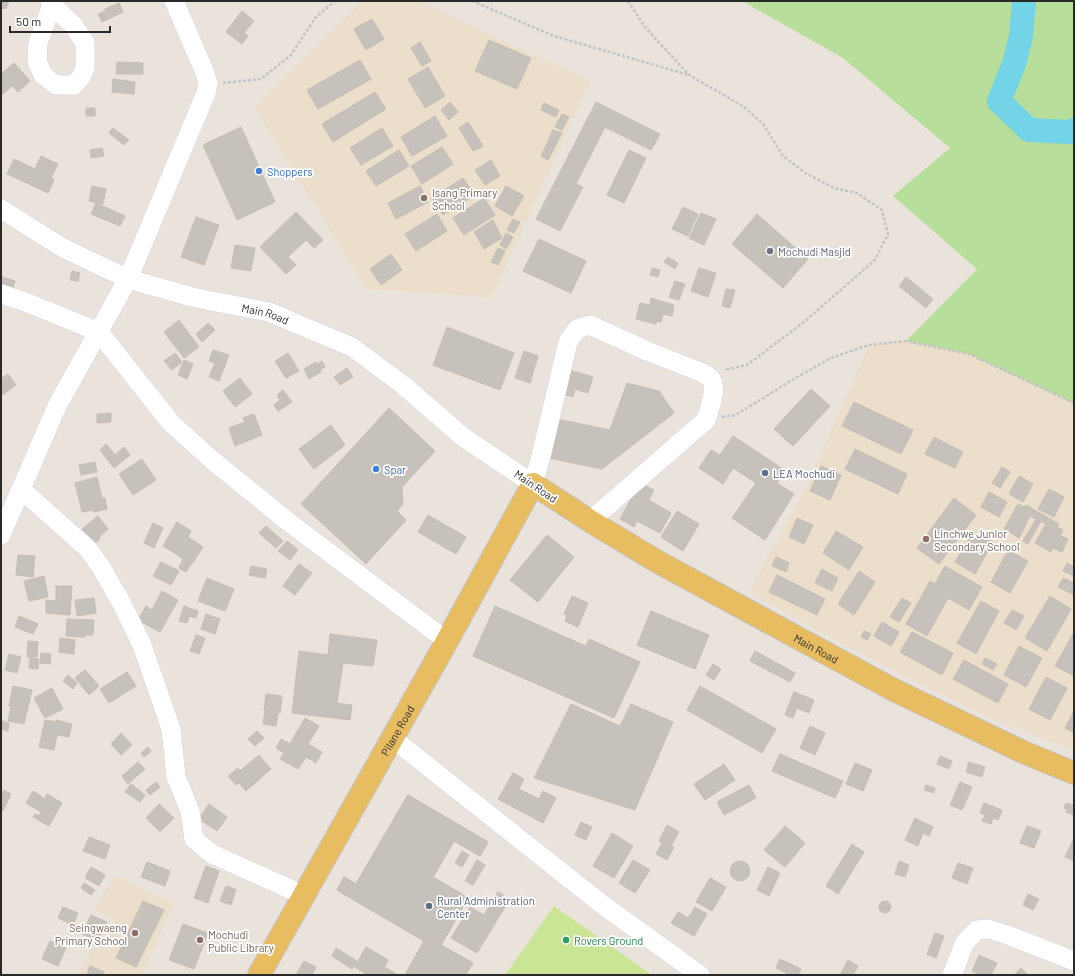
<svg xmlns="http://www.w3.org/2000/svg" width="1075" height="976" font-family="Barlow,sans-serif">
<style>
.education{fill:#ebdecb}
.green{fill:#b7de9a}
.pitch{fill:#cbe597}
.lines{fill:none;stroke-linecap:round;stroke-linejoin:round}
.river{stroke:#73d3e7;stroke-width:24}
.building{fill:#c6c1ba;stroke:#c6beb5;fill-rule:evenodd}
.minor-casing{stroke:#d1d5e1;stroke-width:20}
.major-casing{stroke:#c3c3c3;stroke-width:24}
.path{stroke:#c3c3c3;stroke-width:2.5;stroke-dasharray:3 2;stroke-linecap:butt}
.minor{stroke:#fff;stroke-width:19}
.major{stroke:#e8bd62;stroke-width:22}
.shop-dot{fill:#3f7fe0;stroke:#fff;stroke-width:1.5}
.education-dot{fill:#8d6e63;stroke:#fff;stroke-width:1.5}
.worship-dot{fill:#6b7280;stroke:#fff;stroke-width:1.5}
.service-dot{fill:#5c6f8a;stroke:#fff;stroke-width:1.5}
.leisure-dot{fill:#2e9e5b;stroke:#fff;stroke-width:1.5}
.labels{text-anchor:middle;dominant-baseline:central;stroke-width:3.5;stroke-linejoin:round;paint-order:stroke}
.shop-label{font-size:11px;fill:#366cbe;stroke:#fff;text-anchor:start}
.education-label{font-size:11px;fill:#785e54;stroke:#fff;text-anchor:start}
.worship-label{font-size:11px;fill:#5b616d;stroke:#fff;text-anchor:start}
.street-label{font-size:11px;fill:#292929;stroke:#fff}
.service-label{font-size:11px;fill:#4e5e75;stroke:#fff;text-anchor:start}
.leisure-label{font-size:11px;fill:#27864d;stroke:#fff;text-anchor:start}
</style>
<rect width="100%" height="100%" fill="#eae3db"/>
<g class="education">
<path d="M362 1H419L590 81 492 297 366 289 254 107Z"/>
<path d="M906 341 969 354 1074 403V751L979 713 842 644 749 592 807 485 869 345Z"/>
<path d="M115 876 174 903 143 973 146 975H79L92 947 101 951 116 920 94 909Z"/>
</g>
<path class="green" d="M742 1H1074V403L969 354 906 341 977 269 893 196 950 148 843 58Z"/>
<path class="pitch" d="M554 906 652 975H505Z"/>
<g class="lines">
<path class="river" d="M1024 1 1021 36 1014 64 999 101 1029 130 1069 132 1074 130"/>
</g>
<g class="building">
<path d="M1 1H9L6 9 1 8Z"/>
<path d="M119 3 123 12 102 22 98 14 105 11V9Z"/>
<path d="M242 11 254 21 244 33 248 36 242 44 226 32Z"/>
<path d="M372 19 384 39 366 50 354 29Z"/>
<path d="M489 40 531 58 517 89 475 71Z"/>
<path d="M420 42 431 61 422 66 411 48Z"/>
<path d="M360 60 371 79 318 109 307 90Z"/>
<path d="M117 62 143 63V74H116Z"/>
<path d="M14 63 30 81 18 92 12 86 1 96V74Z"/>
<path d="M428 67 445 96 425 108 408 79Z"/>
<path d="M113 79 135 82 134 94 112 92Z"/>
<path d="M375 92 386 109 333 142 322 124Z"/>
<path d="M450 102 458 112 449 120 441 110Z"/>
<path d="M596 102 660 134 651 150 605 127 576 184 583 187 560 231 536 219Z"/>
<path d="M544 103 559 110 556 117 541 110Z"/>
<rect x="86" y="108" width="9" height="8"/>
<path d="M562 114 569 117 562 130 555 127Z"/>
<path d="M435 116 447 136 412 156 401 137Z"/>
<path d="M468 122 483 146 473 151 459 128Z"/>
<path d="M241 127 275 202 237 220 203 145Z"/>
<path d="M113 128 129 140 124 145 109 133Z"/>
<path d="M382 128 393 146 361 165 350 148Z"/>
<path d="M553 130 562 133 548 160 541 156Z"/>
<path d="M442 147 453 164 422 184 411 166Z"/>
<path d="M102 148 104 156 91 158 90 150Z"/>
<path d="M399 150 409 166 376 186 366 171Z"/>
<path d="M629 150 646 158 624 203 607 195Z"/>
<path d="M41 156 58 164 51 178 54 180 48 193 7 174 14 159 35 169Z"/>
<path d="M491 160 500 176 485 185 475 170Z"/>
<path d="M463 178 475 195 443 215 432 198Z"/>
<path d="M92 186 106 189 103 204 89 201Z"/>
<path d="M420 186 428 202 396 219 388 203Z"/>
<path d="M506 186 524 196 512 216 495 206Z"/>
<path d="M484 198 495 215 464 235 453 218Z"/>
<path d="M96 203 125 216 120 226 91 214Z"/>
<path d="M683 207 698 214 688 236 672 229Z"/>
<path d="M296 212 323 240 314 248 306 240 288 257 296 265 286 274 260 247Z"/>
<path d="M701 213 716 219 704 245 689 238Z"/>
<path d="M437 214 447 231 416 251 405 234Z"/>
<path d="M757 214 808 259 783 288 732 244Z"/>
<path d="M196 217 219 225 204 265 181 257Z"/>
<path d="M513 219 520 222 514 233 507 230Z"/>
<path d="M493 220 502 238 484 249 474 232Z"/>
<path d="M506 233 513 237 506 249 500 245Z"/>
<path d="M539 239 586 261 571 293 523 271Z"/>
<path d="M235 245 255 248 251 271 231 268Z"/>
<path d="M498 248 505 251 498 265 491 262Z"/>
<path d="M391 254 402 270 381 285 370 269Z"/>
<path d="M668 257 678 263 675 269 664 262Z"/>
<path d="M652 268 660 270 658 277 650 275Z"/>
<path d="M699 268 716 273 708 297 691 291Z"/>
<path d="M72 271 80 273 78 281 70 280Z"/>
<path d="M2 277 15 281 13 288 1 285Z"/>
<path d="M906 277 933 299 926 308 899 286Z"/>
<path d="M675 281 685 284 679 300 669 297Z"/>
<path d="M726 289 735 290 730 308 722 306Z"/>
<path d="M651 298 674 305 672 316 663 314 661 322 657 321 656 324 636 319 640 303 650 305Z"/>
<path d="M179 320 199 347 184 358 164 332Z"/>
<path d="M208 323 215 330 202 342 196 334Z"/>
<path d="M447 327 514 353 500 390 433 365Z"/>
<path d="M213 350 229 355 219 381 209 377 215 363 209 361Z"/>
<path d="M524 351 538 356 530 383 515 378Z"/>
<path d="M175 353 182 362 172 370 164 361Z"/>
<path d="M288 353 299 371 286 378 275 361Z"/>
<path d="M184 360 193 364 187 379 178 375Z"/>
<path d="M322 361 325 367 320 370 321 372 309 379 304 369 316 362 317 364Z"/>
<path d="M347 368 353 377 340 385 334 377Z"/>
<path d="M566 369 593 377 588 393 575 389 573 397 560 393Z"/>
<path d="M8 374 16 385 3 395 1 392V379Z"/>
<path d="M240 378 252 394 235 407 223 391Z"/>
<path d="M627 383 659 391 674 413 602 469 549 458 557 419 610 430Z"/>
<path d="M811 389 830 406 793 446 774 429Z"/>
<path d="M283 390 292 402 278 411 274 405 280 400 277 395Z"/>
<path d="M854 402 913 430 901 454 842 426Z"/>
<path d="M389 408 435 451 402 487 403 504 397 511 406 520 366 564 301 504Z"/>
<path d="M111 413V422L97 423V414Z"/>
<path d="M254 414 262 435 235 446 229 428 245 422 243 418Z"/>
<path d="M331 425 345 445 314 469 299 449Z"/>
<path d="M733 436 786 471 777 483 794 494 765 540 732 518 756 483 733 468 723 484 699 468 711 450 720 455Z"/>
<path d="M934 437 963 452 955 468 925 454Z"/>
<path d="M106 444 115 455 124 447 130 455 114 468 100 450Z"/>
<path d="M855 449 907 474 898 494 845 469Z"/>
<path d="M142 459 156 480 133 495 119 474Z"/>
<path d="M95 462 97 472 81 475 79 465Z"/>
<path d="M821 466 841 475 830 500 810 491Z"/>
<path d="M1002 467 1010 472 1000 488 992 483Z"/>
<path d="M1019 476 1033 484 1023 502 1009 494Z"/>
<path d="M97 477 102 498H105L107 509 94 512 93 510 82 512 75 483Z"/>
<path d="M640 483 654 490 649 500 671 513 660 533 637 521 634 527 620 519Z"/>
<path d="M1049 489 1064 497 1054 517 1038 509Z"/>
<path d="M989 492 1007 502 999 517 981 507Z"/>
<path d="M954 498 976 515 939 564 917 548Z"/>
<path d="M1018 504 1024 507 1026 505 1059 524 1057 527 1063 530 1060 536 1068 539 1062 552 1053 548 1051 552 1035 543 1046 524 1041 521 1028 544 1023 541 1036 519 1030 516 1019 538 1004 529Z"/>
<path d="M677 511 699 524 683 551 661 537Z"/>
<path d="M428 515 466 537 456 554 418 532Z"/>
<path d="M98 516 108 529 99 537 100 539 94 544 82 529Z"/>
<path d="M797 518 813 525 804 544 789 537Z"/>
<path d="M177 522 191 531 188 537 203 547 192 564 163 546Z"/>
<path d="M153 523 163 528 154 548 144 543Z"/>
<path d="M266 526 283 541 276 548 259 533Z"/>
<path d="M836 531 863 547 849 570 823 553Z"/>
<path d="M973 531 993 542 975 574 955 562Z"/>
<path d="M547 535 574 557 538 602 510 580Z"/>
<path d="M287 541 298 550 290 560 278 551Z"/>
<path d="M1008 550 1028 561 1010 593 991 582Z"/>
<path d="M18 555 35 556 33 577 16 575Z"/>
<path d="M776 557 789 563 786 572 772 566Z"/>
<path d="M183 559 191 564 186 572 179 568Z"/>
<path d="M161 562 179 571 171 585 153 576Z"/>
<path d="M1067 563 1074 567V576L1063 571Z"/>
<path d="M299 564 312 573 295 595 283 586Z"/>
<path d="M251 566 267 569 265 578 249 575Z"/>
<path d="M945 566 982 587 969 610 948 598 927 636 906 624 930 581 935 584Z"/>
<path d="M822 569 838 578 832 591 815 583Z"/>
<path d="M859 571 875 582 854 615 838 604Z"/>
<path d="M777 575 825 599 817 615 769 592Z"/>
<path d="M44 576 48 597 29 601 24 581Z"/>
<path d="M207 578 234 589 225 611 198 601Z"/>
<path d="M1063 578 1074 583V595L1058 587Z"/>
<path d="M56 586H72L70 615 46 613V600L56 601Z"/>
<path d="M162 591 178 600 160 632 138 620 146 606 152 610Z"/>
<path d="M572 596 588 603 578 627 565 621 567 615 564 614Z"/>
<path d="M1050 596 1071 609 1047 651 1025 638Z"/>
<path d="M94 598 96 613 77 616 75 600Z"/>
<path d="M902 598 911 603 899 622 890 617Z"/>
<path d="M981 601 999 611 976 654 957 643Z"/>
<path d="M184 606 192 609 187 623 179 621Z"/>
<path d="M495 606 586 646 589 639 640 662 614 718 473 656Z"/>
<path d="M192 609 198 611 196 618 189 616Z"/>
<path d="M1012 610 1024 616 1016 630 1004 623Z"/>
<path d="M651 611 709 635 695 669 637 645Z"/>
<path d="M206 614 220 619 215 634 201 629Z"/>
<path d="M19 616 38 624 33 634 15 627Z"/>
<path d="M67 619 94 620 93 635H85V637L66 636Z"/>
<path d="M882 622 899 632 891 646 874 636Z"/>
<path d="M864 631 871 634 867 640 861 637Z"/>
<path d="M912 632 953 653 942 675 900 652Z"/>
<path d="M1074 632V676L1055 666Z"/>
<path d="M330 634 377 640 373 666 343 663 337 703 352 705 350 720 292 713 299 651 328 655Z"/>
<path d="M196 635 205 638 199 654 190 651Z"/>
<path d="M60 638 75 640 74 654 59 652Z"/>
<path d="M28 641 38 642 37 657H27Z"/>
<path d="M1019 646 1042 658 1026 687 1004 675Z"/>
<path d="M755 651 795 673 790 682 750 661Z"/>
<path d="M41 653 51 654 50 664 40 663Z"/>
<path d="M9 654 21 657 17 673 5 670Z"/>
<path d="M30 658 39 659 38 669 29 668Z"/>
<path d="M985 658 997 664 993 670 982 664Z"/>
<path d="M964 660 1008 684 998 703 953 679Z"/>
<path d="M713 664 721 669 714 680 706 675Z"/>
<path d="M85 670 99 686 89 695 75 678Z"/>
<path d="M127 672 136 686 109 703 100 689Z"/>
<path d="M68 675 77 683 73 689 63 681Z"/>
<path d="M1046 677 1067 688 1050 720 1029 709Z"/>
<path d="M13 686 32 690 24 724 8 721 11 707 9 706Z"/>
<path d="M700 686 776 729 762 753 687 710Z"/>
<path d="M52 688 63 709 45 718 34 698Z"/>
<path d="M794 692 814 700 809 713 797 708 793 718 785 715Z"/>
<path d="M266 694 282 696 280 713 264 711Z"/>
<path d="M571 704 620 726 631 704 673 722 635 810 534 778Z"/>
<path d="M265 711 278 714 276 726 263 724Z"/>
<path d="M1074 711V733L1065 728Z"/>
<path d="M305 718 319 726 308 744 322 752 316 763 306 757 298 769 280 759 284 753 276 748 281 739 290 744Z"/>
<path d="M45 720 56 722V720L72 724 69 737 57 735 54 750 39 747Z"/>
<path d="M1 721 9 723 8 731 1 729Z"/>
<path d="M810 726 825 733 815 755 800 748Z"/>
<path d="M257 731 264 738 255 746 248 739Z"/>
<path d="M121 733 132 745 121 755 111 744Z"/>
<path d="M148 747 151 751 144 757 141 753Z"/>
<path d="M780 754 843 781 835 798 772 771Z"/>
<path d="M259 755 271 769 246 791 239 783 236 785 228 776 238 768 240 771Z"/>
<path d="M940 756 952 761 949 769 937 764Z"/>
<path d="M138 762 145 769 128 784 122 776Z"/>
<path d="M969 762 985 767 982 777 966 772Z"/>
<path d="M855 763 872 770 863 791 846 784Z"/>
<path d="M724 764 735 780 705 800 694 784Z"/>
<path d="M513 773 524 779 519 789 539 799 543 791 556 798 543 823 498 799Z"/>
<path d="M156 782 160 787 150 795 146 790Z"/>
<path d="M960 782 972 787 962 810 950 805Z"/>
<path d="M131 784 145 795 140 802 125 792Z"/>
<path d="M749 785 756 798 724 815 717 802Z"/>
<path d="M926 785 935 788 934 793 924 790Z"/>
<path d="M4 790 11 794 3 811 1 810 3 801 1 800V796Z"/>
<path d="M33 791 48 801 41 812 26 803Z"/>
<path d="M47 794 62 803 49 826 33 817 35 814 39 816 49 800 45 798Z"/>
<path d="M408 795 488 842 480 856 454 841 433 877 468 898 441 945 473 963 466 974 468 975H405L424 941 337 890 344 877 356 884ZM416 817 442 833 425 862 399 846ZM389 861 415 876 396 909 371 894ZM425 890 446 902 433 925 411 913Z"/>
<path d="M408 795 488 842 480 856 454 841 433 877 468 898 441 945 473 963 466 974 468 975H405L424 941 337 890 344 877 356 884Z"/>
<path d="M984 803 1002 810 998 820 993 818 991 824 982 821 985 815 980 813Z"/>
<path d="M1066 803 1074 805V815L1066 812 1067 809 1064 808Z"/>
<path d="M159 804 174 818 160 832 146 818Z"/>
<path d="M209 804 227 817 217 831 199 819Z"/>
<path d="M915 818 933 827 929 836 923 833 918 846 905 840Z"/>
<path d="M581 822 592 827 586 840 575 835Z"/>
<path d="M667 825 679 832 671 846 674 847 667 860 656 854 662 843 659 841Z"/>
<path d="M785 826 805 843 785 867 764 850Z"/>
<path d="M1027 826 1041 831 1034 848 1020 843Z"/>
<path d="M612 833 633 846 614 878 593 866Z"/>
<path d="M89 837 110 845 105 859 83 851Z"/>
<path d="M1074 838V861L1065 857Z"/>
<path d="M852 844 864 852 838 894 826 886Z"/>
<path d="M462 851 469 855 462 867 455 863Z"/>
<path d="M477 860 485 865 473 885 465 881Z"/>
<path d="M633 860 650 870 635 893 619 883Z"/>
<path d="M899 861 909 865 905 877 895 874Z"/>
<circle cx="740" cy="871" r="10"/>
<path d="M147 862 170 871 165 886 141 877Z"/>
<path d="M958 863 973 868 967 884 952 878Z"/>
<path d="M206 866 219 871 208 903 194 898Z"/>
<path d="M91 867 105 875 99 886 85 878Z"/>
<path d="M768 867 780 873 769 896 757 890Z"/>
<path d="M710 878 726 887 712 911 696 902Z"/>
<path d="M84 883 95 890 91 895 81 888Z"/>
<path d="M226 886 236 889 231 905 220 901Z"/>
<path d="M498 892 510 899 477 953 451 938 470 907 484 915Z"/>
<path d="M1028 894 1039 899 1033 910 1023 905Z"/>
<circle cx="885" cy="907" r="6"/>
<path d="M143 901 164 910 136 967 116 958Z"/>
<path d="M63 907 78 913 73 925 58 918Z"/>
<path d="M695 907 707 914 694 936 671 923 678 912 688 918Z"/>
<path d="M91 915 107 922 98 941 82 934Z"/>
<path d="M183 924 208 933 194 969 169 960Z"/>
<path d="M935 933 944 936 936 958 927 954Z"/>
<path d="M50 941 66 948 58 966 42 959Z"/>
<path d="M366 947 388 960 384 967 398 975H368L355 967Z"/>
<path d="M366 947 388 960 384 967 398 975H368L355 967Z"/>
<path d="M336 948 357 961 352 969 332 956Z"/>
<path d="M979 955 997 963 991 975H980L972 971Z"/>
<path d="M780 959 801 969 798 975H790L776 968Z"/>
<path d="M848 960 858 966 853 975H840Z"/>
<path d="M304 961 316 967 312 975H296Z"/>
<path d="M90 966 104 972 103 975H87Z"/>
<path d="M1021 968 1028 975H1014Z"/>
</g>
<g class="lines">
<g class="minor-casing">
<g id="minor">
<path d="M50 1 52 5 73 25 85 43V68L81 77 74 85H56L44 76 37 62 38 43 52 5"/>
<path id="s1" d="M1 209 63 248 128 279 196 298 269 312 352 347 403 385 463 437 533 484 541 456 568 342 577 329 590 325 647 351 703 373C706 375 709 377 711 379 718 389 709 409 706 420L590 521"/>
<path d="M1 294 23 301 99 332 171 423 212 460 291 524 447 641"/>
<path d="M21 489 88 549 101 567 122 604 142 645 171 729 176 777 190 811 194 839 212 854 303 895"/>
<path d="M1 535 58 404 128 279 206 93 208 84 205 73 174 1"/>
<path d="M392 738 603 905 700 975"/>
<path d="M952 975 965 942 977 930 988 929 1005 934 1074 961"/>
</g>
</g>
<g class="major-casing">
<g id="major">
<path id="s2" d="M259 975 447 641 533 484 590 521 658 562 894 690 1023 752 1074 773"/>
</g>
</g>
<g class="path">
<path d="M472 1 554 36 689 75"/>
<path d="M628 1 644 26 689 75 743 106 763 124 783 156 807 174 834 188 857 193 882 210 888 234 875 260 804 322 747 365 724 370"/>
<path d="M223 83 261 79 290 56 316 17 335 1"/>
<path d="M722 417 736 415 792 380 831 358 869 345 906 341 969 354 1074 403"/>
</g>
<use href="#minor" class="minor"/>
<use href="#major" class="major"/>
</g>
<g class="shop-dot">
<circle cx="259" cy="171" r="4"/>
<circle cx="376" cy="469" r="4"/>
</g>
<g class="education-dot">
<circle cx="424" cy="198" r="4"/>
<circle cx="926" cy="539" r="4"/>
<circle cx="135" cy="933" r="4"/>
<circle cx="200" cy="940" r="4"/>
</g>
<circle class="worship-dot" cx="770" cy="251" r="4"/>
<g class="service-dot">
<circle cx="765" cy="473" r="4"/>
<circle cx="429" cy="906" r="4"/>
</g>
<circle class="leisure-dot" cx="566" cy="940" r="4"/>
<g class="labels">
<g class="shop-label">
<text x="267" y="171">Shoppers</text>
<text x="384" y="469">Spar</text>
</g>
<g class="education-label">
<text x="432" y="192">Isang Primary<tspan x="432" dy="13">School</tspan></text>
<text x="934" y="533">Linchwe Junior<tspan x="934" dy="13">Secondary School</tspan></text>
<text x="127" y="927" text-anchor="end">Seingwaeng<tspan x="127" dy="13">Primary School</tspan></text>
<text x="208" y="934">Mochudi<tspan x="208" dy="13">Public Library</tspan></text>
</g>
<g class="worship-label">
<text x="778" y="251">Mochudi Masjid</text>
</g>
<g class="street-label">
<text stroke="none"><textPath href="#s1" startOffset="287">Main Road</textPath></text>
<text transform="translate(536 486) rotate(34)">Main Road</text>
<text stroke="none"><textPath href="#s2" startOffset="890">Main Road</textPath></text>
<text stroke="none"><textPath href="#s2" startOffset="281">Pilane Road</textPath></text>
</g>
<g class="service-label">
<text x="773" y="473">LEA Mochudi</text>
<text x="437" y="900">Rural Administration<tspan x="437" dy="13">Center</tspan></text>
</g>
<g class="leisure-label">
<text x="574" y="940">Rovers Ground</text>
</g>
</g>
<rect width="1075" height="976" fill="none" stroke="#292929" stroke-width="4"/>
<path d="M10 26v6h100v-6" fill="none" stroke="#292929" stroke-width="2"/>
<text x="16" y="26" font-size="12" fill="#292929" stroke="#ffffff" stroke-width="3" paint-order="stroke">50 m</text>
</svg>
